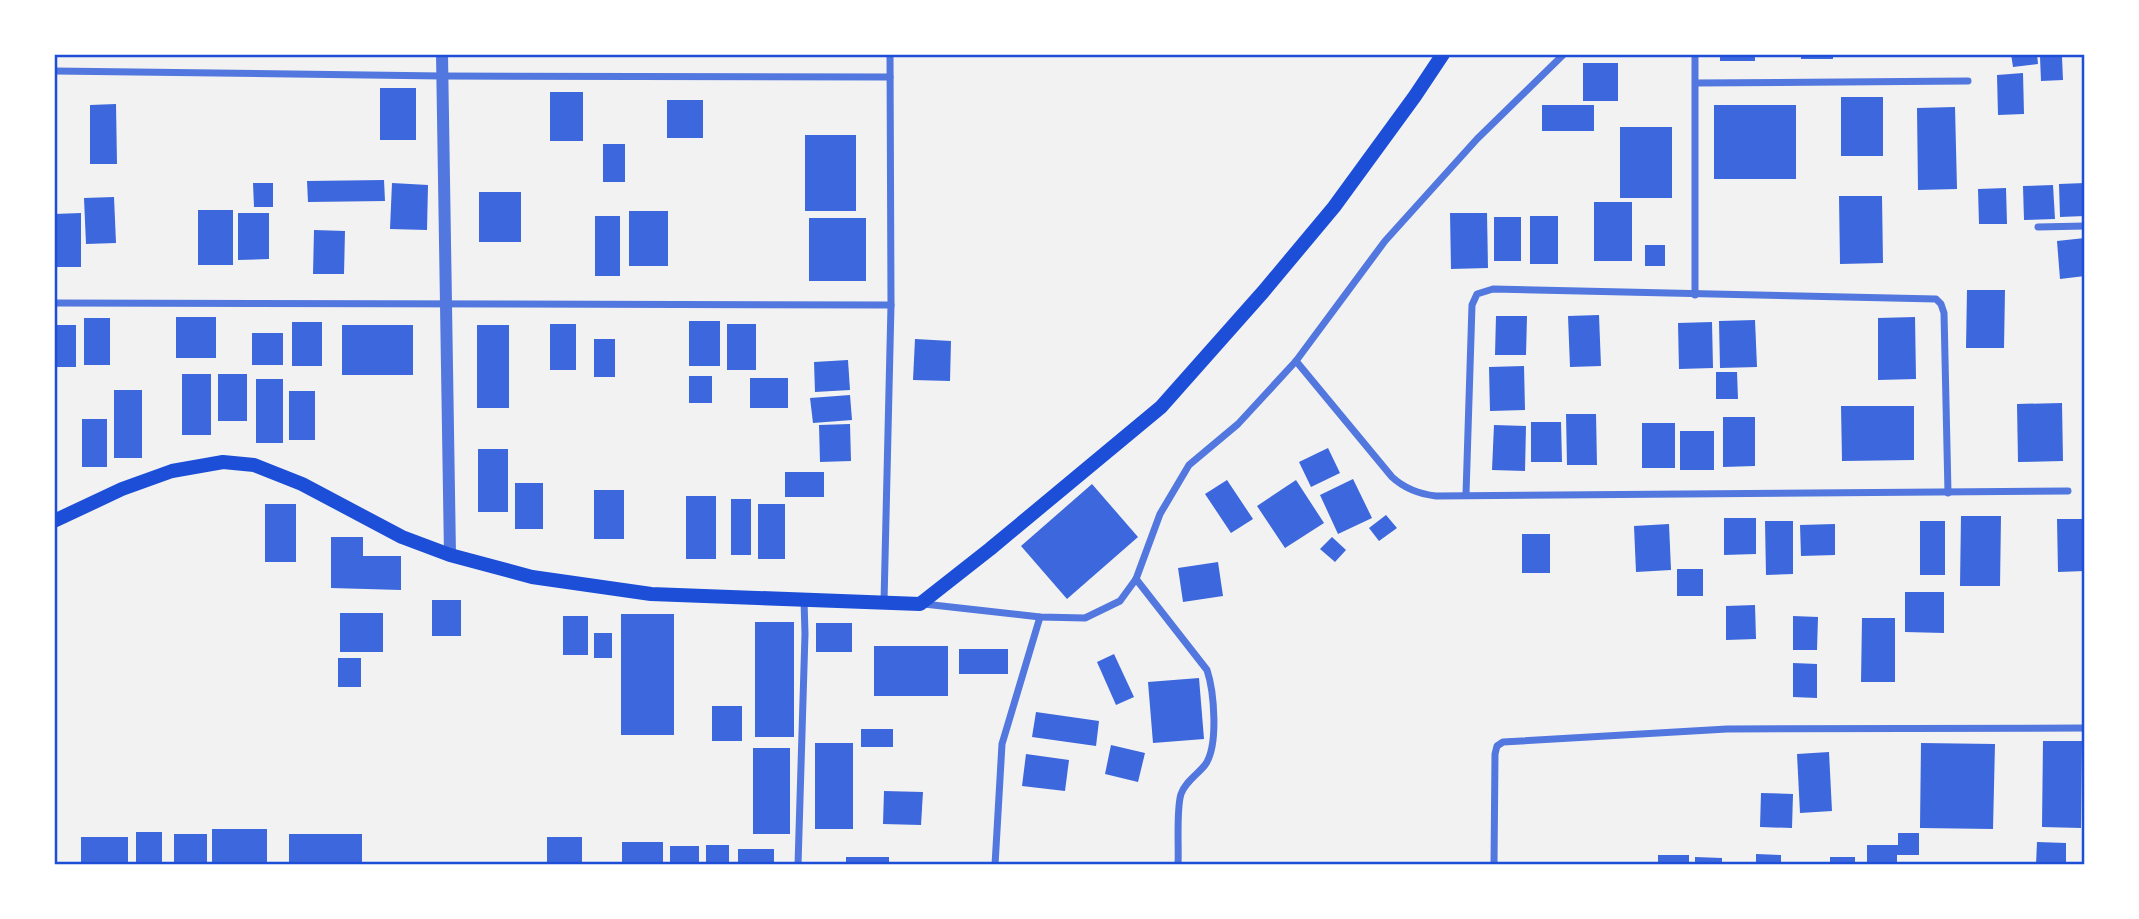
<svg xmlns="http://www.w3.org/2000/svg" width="2139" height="919" font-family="'Noto Sans',sans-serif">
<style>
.building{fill:#3d67dc}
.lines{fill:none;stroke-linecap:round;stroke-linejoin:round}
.minor{stroke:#5277de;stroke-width:7}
.tertiary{stroke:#5277de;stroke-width:12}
.secondary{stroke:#1d4ed8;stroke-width:14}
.neatline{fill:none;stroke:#1d4ed8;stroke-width:2.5}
</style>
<rect width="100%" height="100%" fill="#f2f2f2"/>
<g class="building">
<rect x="1720" y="54" width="35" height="7"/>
<rect x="1801" y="54" width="32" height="5"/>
<path d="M2011 54H2037L2038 64 2013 67Z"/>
<path d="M2040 57H2062L2063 80 2041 81Z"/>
<rect x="1583" y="63" width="35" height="38"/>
<path d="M2023 73 2024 114 1998 115 1997 75Z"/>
<rect x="380" y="88" width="36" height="52"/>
<rect x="550" y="92" width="33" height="49"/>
<rect x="1841" y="97" width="42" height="59"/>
<rect x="667" y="100" width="36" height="38"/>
<path d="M116 104 117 164H90V105Z"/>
<rect x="1542" y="105" width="52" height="26"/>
<rect x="1714" y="105" width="82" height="74"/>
<path d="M1955 107 1957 189 1918 190 1917 108Z"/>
<rect x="1620" y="127" width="52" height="71"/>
<rect x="805" y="135" width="51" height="76"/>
<rect x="603" y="144" width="22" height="38"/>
<path d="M384 180 385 201 308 202 307 181Z"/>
<path d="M253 183H273V207H254Z"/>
<path d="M392 183 428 185 427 230 390 229Z"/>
<path d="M2085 183V216L2060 217 2059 184Z"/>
<path d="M2053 185 2055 219 2024 220 2023 186Z"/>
<path d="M2006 188 2007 224H1979L1978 189Z"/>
<rect x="479" y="192" width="42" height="50"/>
<path d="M1839 196H1882L1883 263 1840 264Z"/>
<path d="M114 197 116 243 86 244 84 198Z"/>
<rect x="1594" y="202" width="38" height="59"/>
<rect x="198" y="210" width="35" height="55"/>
<rect x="629" y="211" width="39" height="55"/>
<path d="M81 213V267H54V214Z"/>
<path d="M238 213H269V259L238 260Z"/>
<path d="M1450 213H1487L1488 268 1451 269Z"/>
<rect x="595" y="216" width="25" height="60"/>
<rect x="1530" y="216" width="28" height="48"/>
<rect x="1494" y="217" width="27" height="44"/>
<rect x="809" y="218" width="57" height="63"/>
<path d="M314 230 345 231 344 274H313Z"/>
<path d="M2085 238V276L2060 279 2057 241Z"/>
<rect x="1645" y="245" width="20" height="21"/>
<path d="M1967 290H2005L2004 348H1966Z"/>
<path d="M1599 315 1601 366 1570 367 1568 316Z"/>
<path d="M1496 316H1527L1526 355H1495Z"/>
<rect x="176" y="317" width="40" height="41"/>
<path d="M1915 317 1916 379 1878 380V318Z"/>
<rect x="84" y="318" width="26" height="47"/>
<path d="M1755 320 1757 367 1720 368 1719 321Z"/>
<rect x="689" y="321" width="31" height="45"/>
<rect x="292" y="322" width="30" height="44"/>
<path d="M1712 322 1713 368 1679 369 1678 323Z"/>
<rect x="550" y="324" width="26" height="46"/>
<rect x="727" y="324" width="29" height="46"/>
<rect x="54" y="325" width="22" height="42"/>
<rect x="342" y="325" width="71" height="50"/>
<rect x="477" y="325" width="32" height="83"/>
<rect x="252" y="333" width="31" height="32"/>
<rect x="594" y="339" width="21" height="38"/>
<path d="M915 339 951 341 950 381 913 380Z"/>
<path d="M848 360 850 390 815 392 814 362Z"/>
<path d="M1524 366 1525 410 1490 411 1489 367Z"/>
<path d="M1716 372H1737L1738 399H1716Z"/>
<rect x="182" y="374" width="29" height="61"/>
<rect x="218" y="374" width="29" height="47"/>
<rect x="689" y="376" width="23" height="27"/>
<rect x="750" y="378" width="38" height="30"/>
<rect x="256" y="379" width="27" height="64"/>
<rect x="114" y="390" width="28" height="68"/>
<rect x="289" y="391" width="26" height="49"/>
<path d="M850 395 852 420 813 423 810 398Z"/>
<path d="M2062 403 2063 461 2018 462 2017 404Z"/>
<path d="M1841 406H1914V460L1842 461Z"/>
<path d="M1566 414H1596L1597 465H1567Z"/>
<path d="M1723 417H1755V466L1723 467Z"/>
<rect x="82" y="419" width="25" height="48"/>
<path d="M1531 422H1561L1562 462H1531Z"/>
<rect x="1642" y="423" width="33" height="45"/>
<path d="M850 424 851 461 820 462 819 425Z"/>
<path d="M1494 425 1526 426 1525 471 1492 470Z"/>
<rect x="1680" y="431" width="34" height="39"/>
<path d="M1328 448 1340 473 1311 487 1299 462Z"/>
<rect x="478" y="449" width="30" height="63"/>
<rect x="785" y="472" width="39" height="25"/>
<path d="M1353 479 1372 518 1338 534 1320 495Z"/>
<path d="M1227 480 1253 519 1231 533 1205 494Z"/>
<path d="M1296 480 1324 523 1285 548 1257 506Z"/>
<rect x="515" y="483" width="28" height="46"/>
<path d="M1092 484 1138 537 1067 599 1021 546Z"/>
<rect x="594" y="490" width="30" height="49"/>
<rect x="686" y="496" width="30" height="63"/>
<rect x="731" y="499" width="20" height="56"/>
<rect x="265" y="504" width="31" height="58"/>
<rect x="758" y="504" width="27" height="55"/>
<path d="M1386 515 1397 528 1379 541 1369 528Z"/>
<path d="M1961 516H2001L2000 586H1960Z"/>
<path d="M1724 518H1756V554L1724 555Z"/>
<path d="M2057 519H2085V571L2058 572Z"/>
<path d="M1765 521H1793V574L1766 575Z"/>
<rect x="1920" y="521" width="25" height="54"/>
<path d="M1669 524 1671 570 1636 572 1634 526Z"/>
<path d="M1835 524V555L1801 556 1800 525Z"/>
<rect x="1522" y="534" width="28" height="39"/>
<path d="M331 537H363V556H401V590L331 588Z"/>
<path d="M1332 537 1346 550 1335 562 1320 549Z"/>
<path d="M1218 562 1223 596 1183 602 1178 568Z"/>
<rect x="1677" y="569" width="26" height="27"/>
<path d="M1905 592H1944V633L1905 632Z"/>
<rect x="432" y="600" width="29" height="36"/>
<path d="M1755 605 1756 639 1726 640V606Z"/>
<rect x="340" y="613" width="43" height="39"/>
<rect x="621" y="614" width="53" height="121"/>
<rect x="563" y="616" width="25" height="39"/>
<path d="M1793 616 1818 617 1817 650H1793Z"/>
<path d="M1862 618H1895V682H1861Z"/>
<rect x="755" y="622" width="39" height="115"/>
<rect x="816" y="623" width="36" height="29"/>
<rect x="594" y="633" width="18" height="25"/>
<rect x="874" y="646" width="74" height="50"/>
<rect x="959" y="649" width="49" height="25"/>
<path d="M1114 654 1134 697 1116 705 1097 662Z"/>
<rect x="338" y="658" width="23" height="29"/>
<path d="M1793 663 1817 664V698L1793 697Z"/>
<path d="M1199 678 1204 739 1153 743 1148 682Z"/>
<rect x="712" y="706" width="30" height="35"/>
<path d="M1036 712 1099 721 1096 746 1032 737Z"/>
<rect x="861" y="729" width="32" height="18"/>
<path d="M2043 741H2082L2081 828 2042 827Z"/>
<rect x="815" y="743" width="38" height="86"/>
<path d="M1921 743 1995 744 1993 829 1920 828Z"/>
<path d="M1111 745 1145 753 1138 782 1105 774Z"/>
<rect x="753" y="748" width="37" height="86"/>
<path d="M1829 752 1832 811 1800 813 1797 754Z"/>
<path d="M1026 754 1069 760 1065 791 1022 786Z"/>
<path d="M884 791 923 792 921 825 883 824Z"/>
<path d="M1761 793 1793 794 1792 828 1760 827Z"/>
<rect x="212" y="829" width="55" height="36"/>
<rect x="136" y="832" width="26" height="33"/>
<path d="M1898 833H1919V855H1897V865H1867V845H1898Z"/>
<rect x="174" y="834" width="33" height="31"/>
<rect x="289" y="834" width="73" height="31"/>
<rect x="81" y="837" width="47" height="28"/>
<rect x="547" y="837" width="35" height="28"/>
<rect x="622" y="842" width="41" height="23"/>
<path d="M2037 842 2066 843V865H2036Z"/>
<rect x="706" y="845" width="23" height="20"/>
<rect x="670" y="846" width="29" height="19"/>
<rect x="738" y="849" width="36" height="16"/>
<path d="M1756 854 1781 855V865H1756Z"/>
<rect x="1658" y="855" width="31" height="10"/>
<rect x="846" y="857" width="43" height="8"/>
<path d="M1695 857 1722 858V865H1695Z"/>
<rect x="1830" y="857" width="25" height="8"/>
</g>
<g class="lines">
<g class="minor">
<path d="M54 71 442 76 890 77"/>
<path d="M1696 83 1968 81"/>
<path d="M2038 227 2085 226"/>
<path d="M1695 295V54"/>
<path d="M54 303 891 305"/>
<path d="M1296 361 1392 477C1405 489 1419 494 1436 496L2068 491"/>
<path d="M1466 494 1472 305 1477 294 1493 289 1936 299 1941 304 1944 313 1948 493"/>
<path d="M1136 579 1207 670C1214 691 1219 746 1205 765 1197 775 1185 782 1181 794 1176 810 1179 847 1178 865"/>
<path d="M884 602 891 305 890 54"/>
<path d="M924 604 1040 617 1085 618 1120 601 1136 579 1160 514 1189 465 1238 424 1296 361 1385 241 1477 139 1564 54"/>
<path d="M798 865 805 634 804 600"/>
<path d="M995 865 1002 744 1040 617"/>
<path d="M1494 865 1495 754 1497 746 1503 742 1727 729 2085 728"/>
</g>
<path class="tertiary" d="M442 54 450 555"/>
<path class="secondary" d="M54 521 122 489 172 471 223 462 254 465 302 484 402 537 450 555 532 577 651 594 920 604 990 549 1161 407 1263 292 1334 207 1415 96 1443 54"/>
</g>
<rect width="2139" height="919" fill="none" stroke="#ffffff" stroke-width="112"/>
<rect x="56" y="56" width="2027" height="807" class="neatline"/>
</svg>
